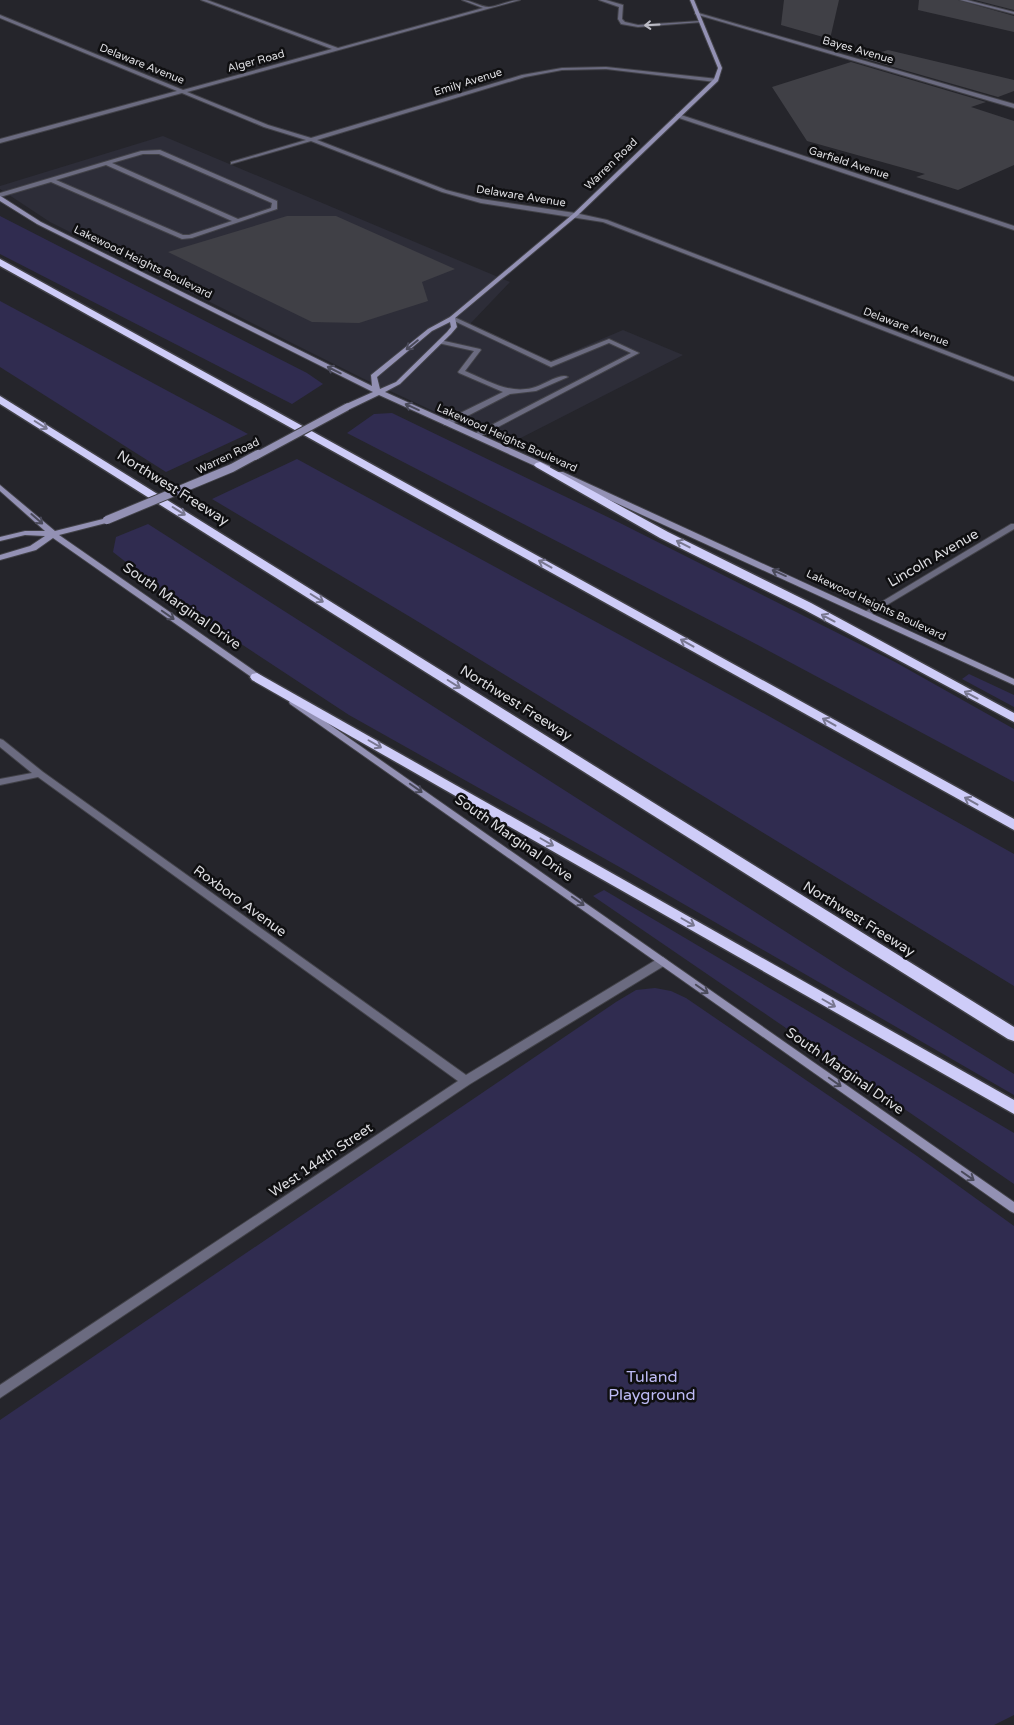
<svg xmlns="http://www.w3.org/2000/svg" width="1014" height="1725" font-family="'Varela Round',sans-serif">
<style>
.built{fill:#2d2d38}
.green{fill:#302c50}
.building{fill:#404046}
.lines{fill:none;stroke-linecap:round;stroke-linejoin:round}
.lane-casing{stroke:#424248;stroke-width:2}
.street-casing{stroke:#424248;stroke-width:2}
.secondary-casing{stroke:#424248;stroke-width:2}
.highway-casing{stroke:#424248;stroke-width:3}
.lane{fill:#6b6b80;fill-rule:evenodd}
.street{fill:#6b6b80;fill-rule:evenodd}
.secondary{fill:#9391b4;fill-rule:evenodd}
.highway{fill:#ceccf8;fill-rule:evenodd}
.secondary-bridge-far1-casing{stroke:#424248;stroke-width:9;stroke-linecap:butt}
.secondary-bridge-casing{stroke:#424248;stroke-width:10;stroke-linecap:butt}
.secondary-bridge-far1{stroke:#9391b4;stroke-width:7}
.secondary-bridge{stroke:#9391b4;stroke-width:8}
.oneway{stroke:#bbbbc4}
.oneway2{stroke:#4a4a5a}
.oneway3{stroke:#787790}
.labels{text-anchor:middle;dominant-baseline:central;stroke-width:5;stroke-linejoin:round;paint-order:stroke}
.far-street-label{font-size:11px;fill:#dddde1;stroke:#0f0f11}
.street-label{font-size:14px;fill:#dddde1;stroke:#0f0f11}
.near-park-label{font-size:16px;fill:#bebbf6;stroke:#0f0f11}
</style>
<rect width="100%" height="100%" fill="#25252b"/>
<path class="built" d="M163 136 510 282 469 325 550 361 623 330 683 355 507 445 362 378 50 222 0 189V186Z"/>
<g class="green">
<path d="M0 216 307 373 323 384 292 404 0 254Z"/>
<path d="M0 301 248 434 166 472 0 367Z"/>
<path d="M392 413 618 522 895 662 1014 729V782L754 643 347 433 374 414Z"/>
<path d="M297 459 756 709 1014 854V986L412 618 212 499Z"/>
<path d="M148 524 844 969 1014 1074V1095L623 869 349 715 173 599 113 552 116 537Z"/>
<path d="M969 674 1014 695V707L962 679Z"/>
<path d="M604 890 1014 1133V1184L593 896Z"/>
<path d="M655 988 671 991 686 998 917 1156 1014 1226V1715L994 1725H0V1420L616 1002 636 990Z"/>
</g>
<g class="building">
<path d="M784 0H839L830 39 781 25Z"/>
<path d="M919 0H958L1014 16V32L918 10Z"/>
<path d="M975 0H1014V10Z"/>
<path d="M888 50 1014 80V91L998 97 862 58Z"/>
<path d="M851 62 986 102 971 107 1014 121V165L958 190 916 177 925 174 807 141 772 87Z"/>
<path d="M287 216H336L455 269 422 282 428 301 359 323 312 322 168 252Z"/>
</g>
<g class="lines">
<g class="lane-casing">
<g id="lane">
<path d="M599 0H606L623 5 622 19 625 22 638 25 700 21 702 22 638 27 621 24 618 19 619 7Z"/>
<path d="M160 150 277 201V209L192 238 182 239 51 182 0 197V193L141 151ZM143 154H159L272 203 271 208 238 219 112 163ZM106 165 232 221 189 235H183L56 180Z"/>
<path d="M452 316 551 362 609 339 639 353 477 438 473 436 474 434 631 353 609 343 551 367 450 319V317Z"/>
<path d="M440 340 480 349 481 350 465 371C487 380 508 394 532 388 542 386 561 372 568 377L536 391 510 394 450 425H444V421L503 392 459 373 458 372 474 351 438 343 437 342Z"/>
</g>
</g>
<g class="street-casing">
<g id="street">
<path d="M201 0H207L338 48 483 8 462 0C471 0 480 7 489 7 499 6 509 0 520 0L187 92 268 125 311 138 522 75 562 68 606 67 718 79 716 82 606 69 562 70 525 77 317 140 446 190 481 199 575 213 607 220 1014 377V381L603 222 481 203 442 192 311 141 231 164V162L306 140 264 127 182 93 0 143V139L177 91 0 18V15L183 90 332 49Z"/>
<path d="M960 0H967L1014 12V14Z"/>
<path d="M695 12 1014 104V108L695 14Z"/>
<path d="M678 114 1014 226V230L676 117V115Z"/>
<path d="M1011 524H1014V529L870 615 867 616 863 613Z"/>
<path d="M0 739 3 740 43 772 466 1075 659 958 663 957 668 961 667 964 470 1084 0 1398V1385L458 1081 38 777 0 785V779L32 773 0 747Z"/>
</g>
</g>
<g class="secondary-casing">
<g id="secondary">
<path d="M690 0H694L722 68 718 81 577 216 455 318 457 327 451 334 400 384 385 392 550 466V470H544L379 395 350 409H344V405L373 392 37 224 0 201V196L2 197 41 222 372 386 371 375 428 329 450 317 573 214 714 79 718 68ZM450 322 451 327 447 332 396 382 380 389 377 377 432 331Z"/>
<path d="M557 472H563L1014 679V685L557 476Z"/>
<path d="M0 485 55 531 107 518H110V522L59 535 266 679 267 681 266 683H260L53 538 36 550 0 560V555L30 546 45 536 25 535 0 541V537L25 531H45L0 491Z"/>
<path d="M293 699 1014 1202V1213L1010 1211 290 704 289 702Z"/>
</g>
</g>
<g class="highway-casing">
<g id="highway">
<path d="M0 259 1014 819V830L0 266Z"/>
<path d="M0 396 1014 1027V1041L1008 1039 0 404Z"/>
<path d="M540 462 668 532 811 603 1014 713V722L803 609 660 538 536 467 534 465 536 463Z"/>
<path d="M257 673 1014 1100V1114L252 680 250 677 252 674Z"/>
</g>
</g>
<use href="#lane" class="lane"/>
<use href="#street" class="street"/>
<use href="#secondary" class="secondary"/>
<use href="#highway" class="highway"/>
<g class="secondary-bridge-far1-casing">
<path id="secondary-bridge-far1" d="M256 456 347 407"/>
</g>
<g class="secondary-bridge-casing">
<path id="secondary-bridge" d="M107 520 232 468 258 454"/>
</g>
<use href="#secondary-bridge-far1" class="secondary-bridge-far1"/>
<use href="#secondary-bridge" class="secondary-bridge"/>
</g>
<defs><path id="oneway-shaft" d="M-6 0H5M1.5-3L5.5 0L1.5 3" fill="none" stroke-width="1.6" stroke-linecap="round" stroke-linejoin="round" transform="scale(1.25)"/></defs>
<use class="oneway" href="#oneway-shaft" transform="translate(652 25) rotate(177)"/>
<g class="oneway2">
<use href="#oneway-shaft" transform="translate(412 345) rotate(141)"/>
<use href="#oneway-shaft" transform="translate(334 370) rotate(-154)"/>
<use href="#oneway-shaft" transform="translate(412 407) rotate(-156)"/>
<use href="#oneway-shaft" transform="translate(37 519) rotate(41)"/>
<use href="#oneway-shaft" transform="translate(779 573) rotate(-156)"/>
<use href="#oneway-shaft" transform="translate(168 615) rotate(35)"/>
<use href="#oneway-shaft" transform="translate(416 788) rotate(35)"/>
<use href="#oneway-shaft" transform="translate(578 901) rotate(35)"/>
<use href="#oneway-shaft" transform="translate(702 989) rotate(35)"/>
<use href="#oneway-shaft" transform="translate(835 1082) rotate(35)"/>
<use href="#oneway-shaft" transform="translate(968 1176) rotate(35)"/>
</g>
<g class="oneway3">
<use href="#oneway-shaft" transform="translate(41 425) rotate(32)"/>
<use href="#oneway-shaft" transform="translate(179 511) rotate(32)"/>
<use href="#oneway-shaft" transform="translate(683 544) rotate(-153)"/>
<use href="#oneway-shaft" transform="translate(545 564) rotate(-151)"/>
<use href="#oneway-shaft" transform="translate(317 598) rotate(32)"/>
<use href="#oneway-shaft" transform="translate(828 618) rotate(-152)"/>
<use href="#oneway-shaft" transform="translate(687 643) rotate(-151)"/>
<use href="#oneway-shaft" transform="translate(454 684) rotate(32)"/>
<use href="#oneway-shaft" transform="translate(971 695) rotate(-152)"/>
<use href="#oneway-shaft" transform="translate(829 722) rotate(-151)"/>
<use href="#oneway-shaft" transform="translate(375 744) rotate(30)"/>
<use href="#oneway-shaft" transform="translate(971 801) rotate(-151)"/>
<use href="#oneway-shaft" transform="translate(547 842) rotate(30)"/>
<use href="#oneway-shaft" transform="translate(688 922) rotate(30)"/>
<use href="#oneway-shaft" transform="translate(829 1003) rotate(30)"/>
</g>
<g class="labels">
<g class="far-street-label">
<text transform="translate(858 50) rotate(16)">Bayes Avenue</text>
<text transform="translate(256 61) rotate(-15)">Alger Road</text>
<text transform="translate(142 64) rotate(22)">Delaware Avenue</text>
<text transform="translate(468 82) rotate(-17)">Emily Avenue</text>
<text transform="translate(849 163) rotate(18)">Garfield Avenue</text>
<text transform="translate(611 164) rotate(-44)">Warren Road</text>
<text transform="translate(521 196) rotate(9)">Delaware Avenue</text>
<text transform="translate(143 262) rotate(26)">Lakewood Heights Boulevard</text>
<text transform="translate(906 327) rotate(21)">Delaware Avenue</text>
<text transform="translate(507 438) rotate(24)">Lakewood Heights Boulevard</text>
<text transform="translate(228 456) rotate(-26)">Warren Road</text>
<text transform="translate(876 605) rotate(25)">Lakewood Heights Boulevard</text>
</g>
<g class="street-label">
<text transform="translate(173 488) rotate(32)">Northwest Freeway</text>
<text transform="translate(933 558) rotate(-30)">Lincoln Avenue</text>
<text transform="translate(182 606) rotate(35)">South Marginal Drive</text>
<text transform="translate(516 703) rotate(32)">Northwest Freeway</text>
<text transform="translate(514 838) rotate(35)">South Marginal Drive</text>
<text transform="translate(240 901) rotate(36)">Roxboro Avenue</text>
<text transform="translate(859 919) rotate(32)">Northwest Freeway</text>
<text transform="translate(845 1071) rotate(35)">South Marginal Drive</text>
<text transform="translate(321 1160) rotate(-34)">West 144th Street</text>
</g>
<g class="near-park-label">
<text x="652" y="1377">Tuland<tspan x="652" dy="18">Playground</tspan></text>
</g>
</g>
</svg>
